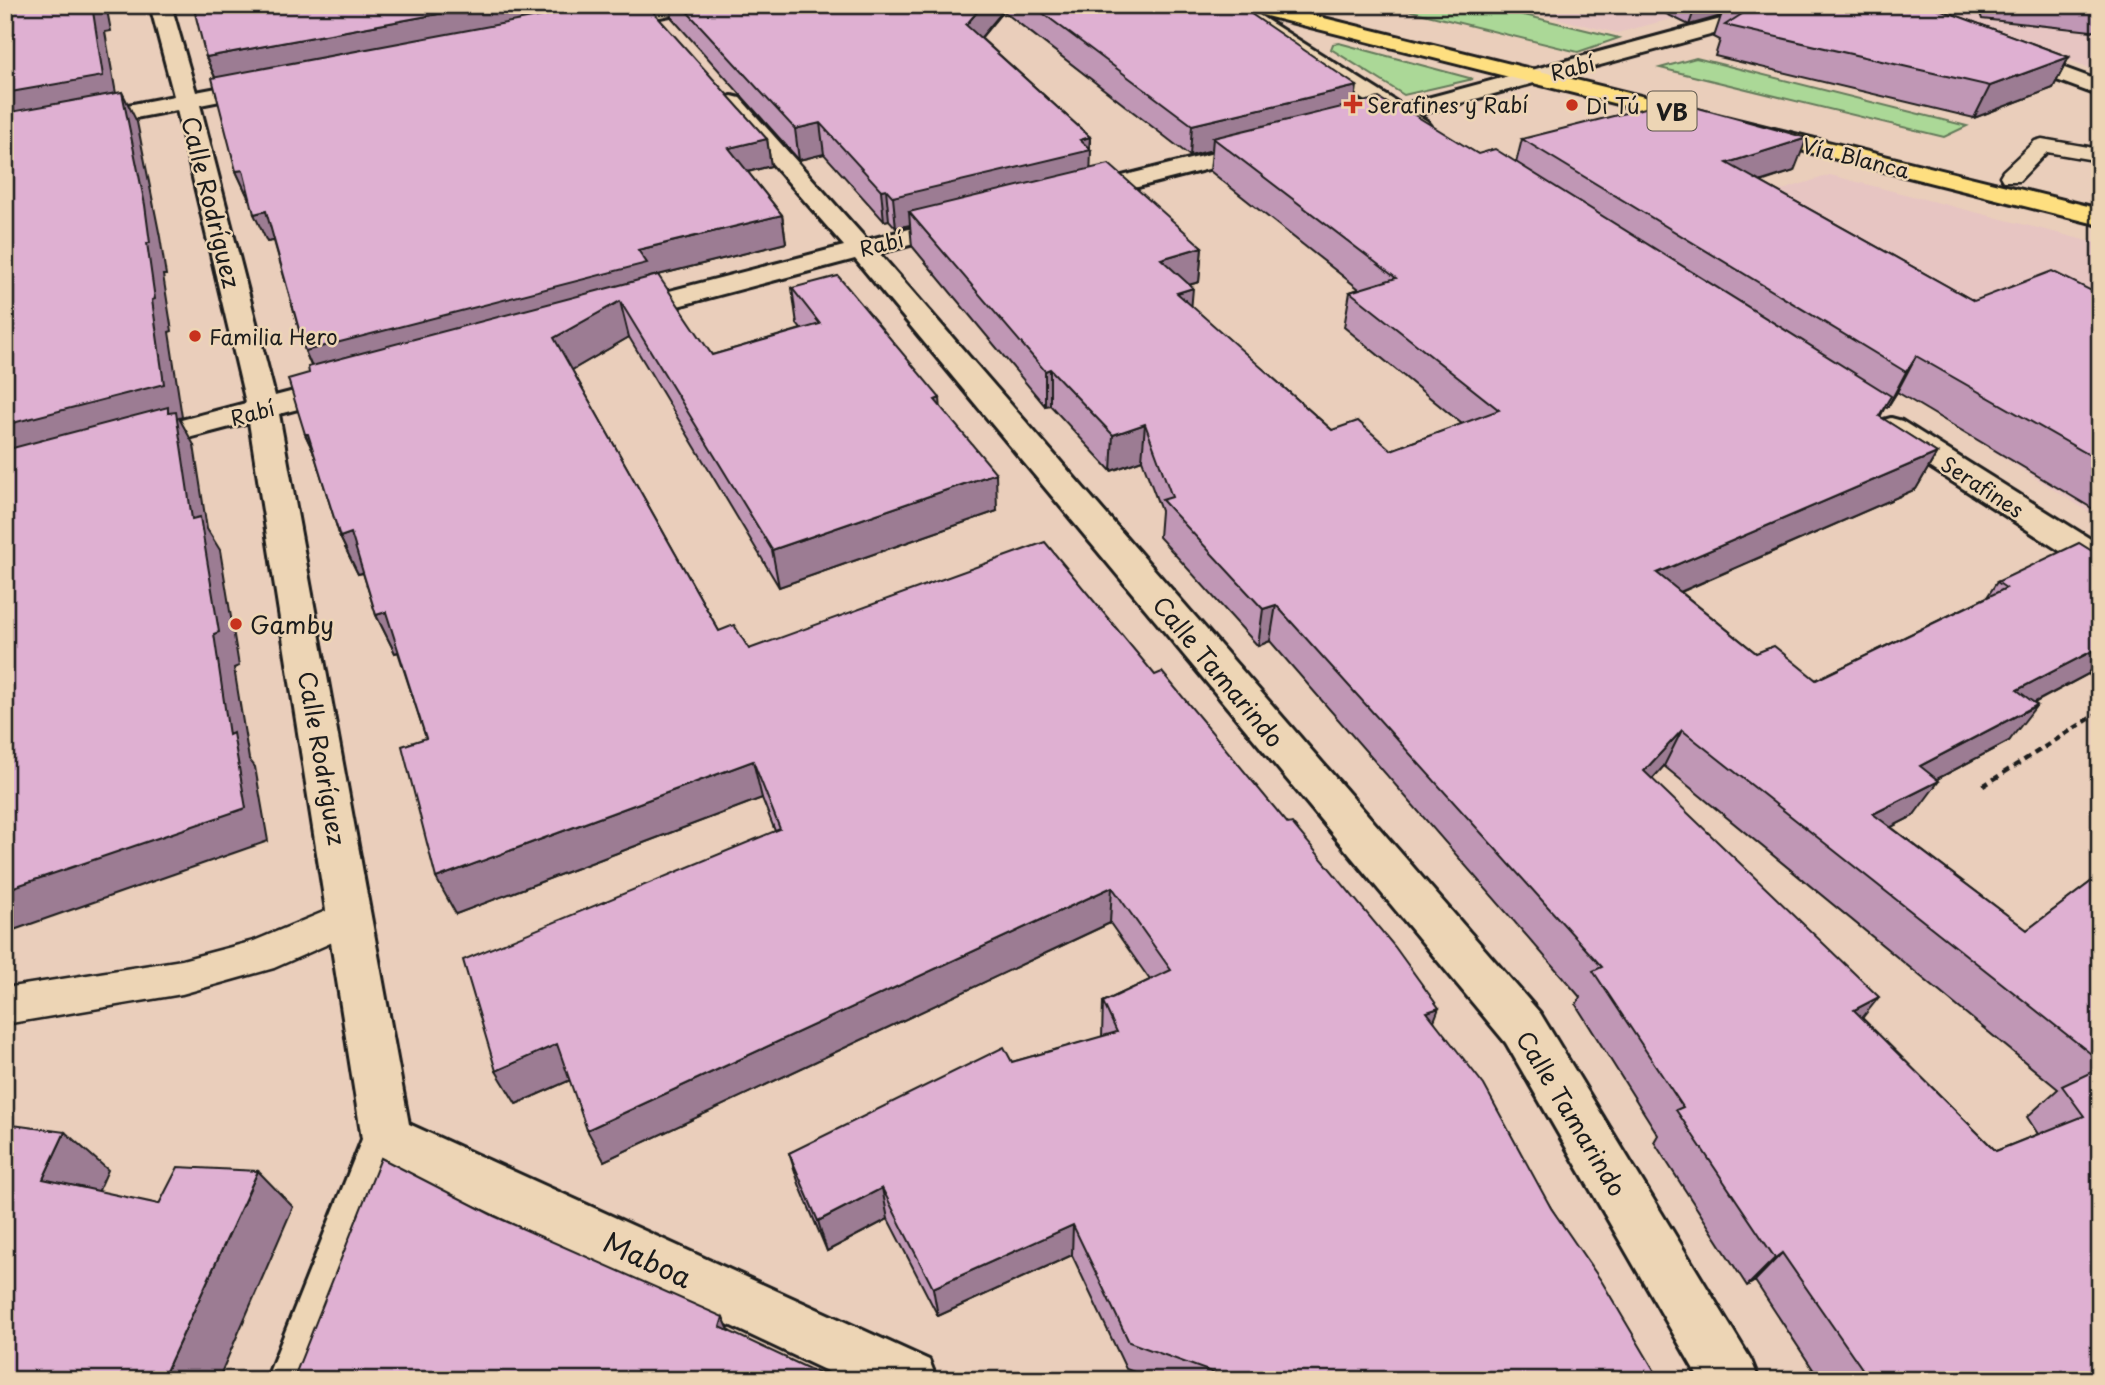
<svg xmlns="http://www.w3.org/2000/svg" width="2105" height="1385" font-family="'Playpen Sans',sans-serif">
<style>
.built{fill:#e7c5c2}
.green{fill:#abd897;stroke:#647a5a;stroke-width:2}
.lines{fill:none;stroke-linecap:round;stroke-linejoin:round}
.service-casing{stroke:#1c1c1c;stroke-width:5}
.minor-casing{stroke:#1c1c1c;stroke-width:6}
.tertiary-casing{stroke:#1c1c1c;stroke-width:6}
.primary-casing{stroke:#1c1c1c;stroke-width:6}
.path{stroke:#1c1c1c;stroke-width:4.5;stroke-dasharray:7 5;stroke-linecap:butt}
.service{fill:#edd5b5;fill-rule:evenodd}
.minor{fill:#edd5b5;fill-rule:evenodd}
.tertiary{fill:#edd5b5;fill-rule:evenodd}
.primary{fill:#fedf80;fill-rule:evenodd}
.wall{fill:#c097b5;stroke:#1c1c1c;stroke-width:2;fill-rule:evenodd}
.shaded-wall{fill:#9c7b93;stroke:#1c1c1c;stroke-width:2}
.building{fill:#dfb0d2;stroke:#1c1c1c;stroke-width:2}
.poi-dot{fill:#c8321e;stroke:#edd5b5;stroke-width:2.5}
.labels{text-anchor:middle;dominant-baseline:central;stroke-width:5;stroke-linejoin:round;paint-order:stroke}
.far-street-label{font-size:21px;fill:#1c1c1c;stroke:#edd5b5}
.far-poi-label{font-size:21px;fill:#1c1c1c;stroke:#edd5b5;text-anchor:start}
.shield{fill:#edd5b5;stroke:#5b544a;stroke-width:2}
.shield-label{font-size:23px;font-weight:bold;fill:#1c1c1c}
.street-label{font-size:24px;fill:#1c1c1c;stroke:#edd5b5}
.poi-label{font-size:24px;fill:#1c1c1c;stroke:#edd5b5;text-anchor:start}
.near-street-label{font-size:28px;fill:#1c1c1c;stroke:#edd5b5}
</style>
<rect width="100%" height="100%" fill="#eacebb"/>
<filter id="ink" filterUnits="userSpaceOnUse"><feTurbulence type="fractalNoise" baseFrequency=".0143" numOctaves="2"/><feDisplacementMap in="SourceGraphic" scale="14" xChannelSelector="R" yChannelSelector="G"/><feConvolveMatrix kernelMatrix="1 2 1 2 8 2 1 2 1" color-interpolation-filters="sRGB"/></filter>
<g filter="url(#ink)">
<g class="built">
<path d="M1502 5H1649L1675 18 1617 33Z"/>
<path d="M1923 5H2100V72Z"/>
<path d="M1830 175 2100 244V519L1648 233Z"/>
</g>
<g class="green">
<path d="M1387 5H1483L1619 38 1578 52Z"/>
<path d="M1339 43 1473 79 1404 95 1331 49 1333 44Z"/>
<path d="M1696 58 1967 126 1944 137 1660 68Z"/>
</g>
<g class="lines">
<g class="service-casing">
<g id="service">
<path d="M2042 139 2100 149V161L2047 152 2019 181H2003L2000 176 2003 171 2035 141Z"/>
<path d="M350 901 364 906 369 917 364 928 274 968 182 994 5 1024V988L182 960 254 941Z"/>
</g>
</g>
<g class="minor-casing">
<g id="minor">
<path d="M150 5H171L196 92 269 78 277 80 280 85 277 90 200 105 275 396 344 378 355 380 359 387 355 394 279 414 409 1124 929 1360 937 1380H846L400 1170 322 1380H266L362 1139 249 422 135 452 124 449 119 442 124 435 246 403 177 110 5 143V129L174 96Z"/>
<path d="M657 5H701L698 9 691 11 603 28 595 27 592 22 595 17Z"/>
<path d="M1773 5H1808L1805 9 1369 128H1353L1349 123 1353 118Z"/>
<path d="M2010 48 2100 81V96L2002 60 1999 55 2002 50Z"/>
<path d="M732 96 740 98 867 240 963 215 972 217 976 223 972 229 879 253 1540 1013 1751 1360 1759 1380H1700L1506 1043 855 259 625 320 615 317 611 311 615 305 844 246 724 108 720 103 724 98Z"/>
<path d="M1262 141 1271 143 1274 148 1271 153 1079 202 1070 199 1066 194 1070 189Z"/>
</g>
</g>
<g class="tertiary-casing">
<g id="tertiary">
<path d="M1218 5H1243L1427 121 1431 126 1427 131 1419 133 1411 131Z"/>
<path d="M1891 418 1902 421 2100 545V573L2088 569 1880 435 1875 428 1880 421Z"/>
</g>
</g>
<g class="primary-casing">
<path id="primary" d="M1235 5H1271L2100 209V225L1238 9Z"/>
</g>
<path class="path" d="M1983 786 2100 712"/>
<use href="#service" class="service"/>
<use href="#minor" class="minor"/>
<use href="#tertiary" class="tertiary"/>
<use href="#primary" class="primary"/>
</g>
<g class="wall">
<path d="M670 5H1238L1355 104H1389L1478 154 1516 163 1522 139 1794 171 1761 182 1974 301 2100 295V513L1897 392 1887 408 1885 407 1880 417 1937 453 1916 489 1681 592 1756 653 1816 680 1987 597 1997 582 2100 556V683L2088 674 2034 703 2009 741 1937 779 1913 816 1891 827 2027 930 2100 875V1380H1820L1755 1281 1747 1286 1654 1142 1658 1135 1576 1005 1580 997 1270 641 1258 646 1159 537 1161 511 1142 460 1111 471 1050 405 1045 406 912 246 910 225 896 228 889 220 884 221 824 154 799 160 672 18ZM1003 11 1190 156 1212 150 1210 171 1359 289 1350 292 1344 327 1462 424 1391 450 1332 430 1191 306 1189 285 1199 282 1202 247 1090 168V137L981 38ZM1664 766 2058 1089 2027 1117 2038 1134 1996 1151 1862 1018 1652 779Z"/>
<path d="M1648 5H1928L2069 57 2053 88 1974 118 1715 56 1720 40 1714 37 1721 16 1689 25Z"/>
<path d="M1977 5H2100V32L1982 19Z"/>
<path d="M206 57 767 139 771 166 748 172 782 215 786 243 650 277 712 355 801 329 797 324 792 288 941 408 997 511 779 587 629 337 572 370 719 631 749 649 1434 1021 1551 1208 1660 1380H1156L1126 1369 1072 1255 938 1316 888 1219 827 1251 799 1184 789 1153 1012 1062 1102 1037 1103 1002 1150 980 1110 923 604 1161 570 1080 516 1104 775 831 762 798 456 914 426 738 398 652 395 653 376 615 363 573 358 574 340 537 314 453 305 434 309 373 311 366 305 351 274 241 267 242 250 198 249 199 236 171 215 77Z"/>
</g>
<g class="shaded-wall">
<path d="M92 5H106L111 31 105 32 118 105 5 126V93Z"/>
<path d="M487 5H635L219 86 206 57Z"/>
<path d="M983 5H1003V11L968 53 966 25Z"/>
<path d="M1696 5H1762L1724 6 1721 16 1689 25Z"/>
<path d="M2069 57 2053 88 1974 118 1990 86Z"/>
<path d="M1357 86 1353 116 1213 138 1212 150 1190 156 1192 125Z"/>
<path d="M122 92 137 122 160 237 166 275H163L172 331 169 332 182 417 179 418 194 445 207 529 220 550 239 666 234 668 249 759 255 767 268 841 5 933V425L152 300Z"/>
<path d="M820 123 824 154 799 160 795 129Z"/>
<path d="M1090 137 1089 150H1091L1090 180 909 212 910 225 896 228 893 197Z"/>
<path d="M1807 138 1794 171 1714 196 1727 163Z"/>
<path d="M767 139 771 166 734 175 729 148Z"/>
<path d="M243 170 255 197 249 199 236 171Z"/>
<path d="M886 189 889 220 884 221 881 190Z"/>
<path d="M266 211 278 240 267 242 254 214Z"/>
<path d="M782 215 786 243 650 277 654 291 318 381 305 351 638 250Z"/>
<path d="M1202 247 1199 282 1159 293 1161 259Z"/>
<path d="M1193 288 1190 323 1177 293Z"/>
<path d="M620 301 629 337 565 374 554 338Z"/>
<path d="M1916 356 1897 392 1887 408 1906 372Z"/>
<path d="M1050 369V405L1045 406V371Z"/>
<path d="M940 398 943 435 935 400Z"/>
<path d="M1145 424 1142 460 1111 471 1113 435Z"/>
<path d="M305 434H308L323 472Z"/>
<path d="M1937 453 1916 489 1641 609 1657 573Z"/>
<path d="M996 473 997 511 779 587 772 550Z"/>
<path d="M351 533 369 571 358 574 340 537Z"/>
<path d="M1276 605 1270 641 1258 646 1263 609Z"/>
<path d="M386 612 404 650 395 653 376 615Z"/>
<path d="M2100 647V659L2088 674 1990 726 2017 690Z"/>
<path d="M2037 705 2009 741 1895 801 1920 766Z"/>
<path d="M1682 730 1664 766 1627 807 1644 771Z"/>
<path d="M753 761 762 798 456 914 436 878Z"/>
<path d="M1939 781 1913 816 1848 849 1873 814Z"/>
<path d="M1112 887 1110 923 604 1161 587 1130Z"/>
<path d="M1879 997 1852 1031 1854 1010Z"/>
<path d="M1439 1008 1426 1042 1427 1012Z"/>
<path d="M557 1044 575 1078 516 1104 496 1071Z"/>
<path d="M65 1132 108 1170 88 1215 43 1179Z"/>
<path d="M258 1171 293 1207 218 1380H162Z"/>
<path d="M882 1188 888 1219 827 1251 818 1221Z"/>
<path d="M1073 1225 1072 1255 938 1316 933 1288Z"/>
<path d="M1782 1253 1755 1281 1747 1286 1775 1258Z"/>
<path d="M723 1317 734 1341 720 1327Z"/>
</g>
<g class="building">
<path d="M5 5H92L103 76 5 93Z"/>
<path d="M193 5H487L206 57Z"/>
<path d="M602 5H647L767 139 729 148 782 215 638 250 647 263 305 351 266 211 254 214 243 170 236 171 212 78Z"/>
<path d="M681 5H983L966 25 1090 137 1080 140 1091 150 893 197 886 189 881 190 820 123 795 129Z"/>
<path d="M1032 5H1238L1357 86 1192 125Z"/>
<path d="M1728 5H1928L2069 57 1990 86 1725 25 1742 14 1724 6Z"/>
<path d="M122 92 145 205 150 243H147L155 299 152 300 164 384 5 425V113Z"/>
<path d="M1379 98 1389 104 1395 103 1478 154 1495 149 1891 396 1879 416 1937 453 1657 573 1756 653 1774 646 1816 680 2006 588 1997 582 2079 543 2100 556V647L2017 690 2037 705 1920 766 1939 781 1873 814 2027 930 2100 875V1061L1682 730 1644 771 1879 997 1854 1010 1996 1151 2084 1116 2062 1086 2100 1068V1380H1870L1782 1253 1775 1258 1676 1110 1683 1107 1593 971 1602 967 1276 605 1263 609 1162 500 1172 497 1145 424 1113 435 1050 369 1045 371 909 212 1109 164 1202 247 1161 259 1193 288 1177 293 1332 430 1358 421 1391 450 1499 410 1350 292 1396 278 1213 138Z"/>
<path d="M1673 101 1807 138 1727 163 1974 301 2052 271 2100 295V461L1916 356 1906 372 1522 139Z"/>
<path d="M658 275 712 355 820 324 792 288 838 276 940 398 935 400 996 473 772 550 620 301 554 338 719 631 734 625 749 649 1045 542 1155 675 1162 672 1288 824 1292 823 1395 947 1439 1008 1427 1012 1484 1085 1551 1208 1602 1282 1660 1380H1233L1129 1342 1073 1225 933 1288 882 1188 818 1221 789 1153 1004 1047 1012 1062 1117 1032 1103 1002 1171 970 1112 887 587 1130 557 1044 496 1071 463 960 780 829 753 761 436 878 402 746 426 738 386 612 376 615 351 533 340 537 308 434H305L288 379 309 373 308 367Z"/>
<path d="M168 407V413L176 412 192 519 200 517 219 632 214 634 229 735 233 733 246 808 5 890V450Z"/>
<path d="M5 1124 65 1132 43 1179 159 1204 178 1167 258 1171 162 1380H5Z"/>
<path d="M381 1158 494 1216 723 1317 720 1327 833 1380H293Z"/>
</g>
</g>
<g class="poi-dot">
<path d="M1349.5 93.5h7v7h7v7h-7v7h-7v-7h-7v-7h7z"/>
<circle cx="1572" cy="105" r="7"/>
<circle cx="195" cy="336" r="7"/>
<circle cx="236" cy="624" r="7"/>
</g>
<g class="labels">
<g class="far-street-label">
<text transform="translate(1572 67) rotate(-14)">Rabí</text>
<text transform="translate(1856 157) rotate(14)">Vía Blanca</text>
<text transform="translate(881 243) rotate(-14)">Rabí</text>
<text transform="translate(252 412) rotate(-15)">Rabí</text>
<text transform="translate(1983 486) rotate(33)">Serafines</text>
</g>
<g class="far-poi-label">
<text x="1367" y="104">Serafines y Rabí</text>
<text x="1586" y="105">Di Tú</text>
<text x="209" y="336">Familia Hero</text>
</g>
<rect class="shield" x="1647.5" y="91.5" width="49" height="39" rx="5"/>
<g class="shield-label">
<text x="1672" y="111">VB</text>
</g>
<g class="street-label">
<text transform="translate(212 202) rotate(76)">Calle Rodríguez</text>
<text transform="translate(1219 671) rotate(50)">Calle Tamarindo</text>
<text transform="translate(323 758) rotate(80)">Calle Rodríguez</text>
<text transform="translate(1572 1113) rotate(59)">Calle Tamarindo</text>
</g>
<g class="poi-label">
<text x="250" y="624">Gamby</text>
</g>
<g class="near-street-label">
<text transform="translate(648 1259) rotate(25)">Maboa</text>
</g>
</g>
<rect width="2105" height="1385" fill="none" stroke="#edd5b5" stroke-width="28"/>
<rect x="14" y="14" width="2077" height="1357" fill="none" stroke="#1c1c1c" stroke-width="2.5" filter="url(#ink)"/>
</svg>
